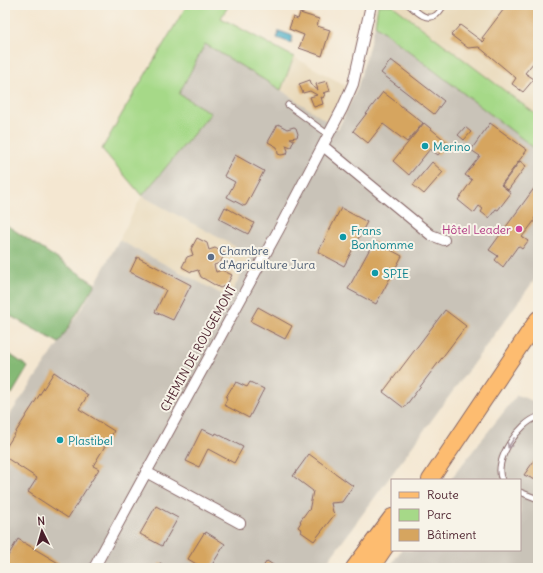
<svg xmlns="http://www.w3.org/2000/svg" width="543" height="573" font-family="Delius,sans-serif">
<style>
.built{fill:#e9d9ba}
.industrial{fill:#c9c3b8}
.green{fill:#a6d988;stroke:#787c5a}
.forest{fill:#84b974;stroke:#676c50}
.water{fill:#49afc8;stroke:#4a677a}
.building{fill:#d6a55f}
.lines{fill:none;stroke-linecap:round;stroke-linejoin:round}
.service-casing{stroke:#866565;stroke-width:7}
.minor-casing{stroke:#866565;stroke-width:12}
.primary-casing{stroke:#866565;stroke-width:18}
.service{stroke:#fff;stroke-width:5}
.minor{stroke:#fff;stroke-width:10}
.primary{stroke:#fdbc6f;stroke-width:16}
.oneway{stroke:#ae9aa0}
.culture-dot{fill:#0f9aa8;stroke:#f7f3e8;stroke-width:1.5}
.hotel-dot{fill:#d1479c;stroke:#f7f3e8;stroke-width:1.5}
.service-dot{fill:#5c6f8a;stroke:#f7f3e8;stroke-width:1.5}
.labels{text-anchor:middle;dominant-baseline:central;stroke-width:4;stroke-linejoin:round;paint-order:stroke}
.culture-label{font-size:12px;fill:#0d838f;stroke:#f7f3e8;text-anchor:start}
.hotel-label{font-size:12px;fill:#b23c85;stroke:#f7f3e8;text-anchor:end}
.service-label{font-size:12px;fill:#4e5e75;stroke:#f7f3e8;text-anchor:start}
.street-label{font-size:12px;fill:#4a1f2b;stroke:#f7f3e8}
</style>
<rect width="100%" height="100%" fill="#f7f3e8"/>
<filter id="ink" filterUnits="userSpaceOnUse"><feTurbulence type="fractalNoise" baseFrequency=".025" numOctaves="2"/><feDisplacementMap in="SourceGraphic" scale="8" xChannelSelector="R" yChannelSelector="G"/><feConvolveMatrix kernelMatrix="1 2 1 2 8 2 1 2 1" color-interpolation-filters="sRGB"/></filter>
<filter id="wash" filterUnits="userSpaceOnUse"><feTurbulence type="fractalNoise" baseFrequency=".012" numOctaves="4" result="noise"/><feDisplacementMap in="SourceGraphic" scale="16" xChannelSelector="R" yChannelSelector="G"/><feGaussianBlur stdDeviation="0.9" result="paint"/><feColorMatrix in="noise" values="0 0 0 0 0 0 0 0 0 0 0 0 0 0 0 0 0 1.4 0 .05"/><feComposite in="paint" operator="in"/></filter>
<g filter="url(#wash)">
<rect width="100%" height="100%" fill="#f4e7d1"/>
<g class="built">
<path d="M392 5H538V116Z"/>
<path d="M294 57 346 86 327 123 281 90Z"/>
<path d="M142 196 251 254 229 298 119 240Z"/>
</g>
<g class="industrial">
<path d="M375 25 538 151V275L323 568H5V422L59 343 84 305 119 240 229 298 251 255 142 196 211 113 179 94 205 43 281 90 338 129 357 89Z"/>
<path d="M517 395 538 403V568H389L401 550H520V480H450Z"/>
</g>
<g class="green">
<path d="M187 5H229L221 18 294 57 281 90 205 44 179 94 211 113 142 196 102 149 123 112Z"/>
<path d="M378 5H392L538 116V151L375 25Z"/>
</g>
<g class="forest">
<path d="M5 224 95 284 59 343 5 313Z"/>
<path d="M5 351 28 367 12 394 5 389Z"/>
</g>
<path class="water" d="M279 31 293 36 291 43 277 38Z"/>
<g id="blocks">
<g class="building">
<path d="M507 5H538V57L525 73 534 79 523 92 512 84 516 78 479 47 468 48 451 35 460 25 483 42 485 40 482 38Z"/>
<path d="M300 13 319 19 317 26 330 30 322 56 299 48 304 35 289 29 293 17 298 19Z"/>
<path d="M391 60 444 101 434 114 381 73Z"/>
<path d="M310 80 312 86 318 90 316 84 327 81 330 91 323 93 325 94 323 98 321 97 323 104 314 107 310 97 317 95 310 91 303 93 299 84Z"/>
<path d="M383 92 423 123 407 142 383 124 368 143 353 131Z"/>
<path d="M424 123 448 143 438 155 430 149 409 175 393 161Z"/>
<path d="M490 123 527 150 501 185 511 193 498 210 496 209 489 218 481 212 483 209 479 206 474 213 458 200 472 180 465 175 480 156 471 150Z"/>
<path d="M278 124 287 129 294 127 296 128 298 134 297 137 290 138 294 140 291 147 286 145 288 151 287 154 281 155 278 154 277 147 268 142Z"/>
<path d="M465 127 471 132 464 140 458 135Z"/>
<path d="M235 155 264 171 246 205 244 206 227 197 235 182 224 176Z"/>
<path d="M520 161 526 166 508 190 502 185Z"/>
<path d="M432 162 443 172 424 194 413 185Z"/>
<path d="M538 183V213L534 219 535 220 522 237 528 241 522 249 518 246 503 267 495 260 498 256 489 250Z"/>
<path d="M225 207 254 223 248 234 219 219Z"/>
<path d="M341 208 367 222 344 266 318 252Z"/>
<path d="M197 238 207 243 209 250 215 248 225 253 220 263 214 265 216 272 222 270 232 275 227 285 220 288 201 277 198 270 191 272 182 267 187 257 193 255 191 249Z"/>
<path d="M374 241 402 256 376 304 348 289Z"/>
<path d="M137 257 191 285 173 320 155 312 166 290 130 272Z"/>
<path d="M258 307 292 326 285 339 250 321Z"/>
<path d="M445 310 466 326 404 408 383 392Z"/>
<path d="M54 372 88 395 79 409 114 431 93 466 99 469 68 518 28 492 37 478 5 457V449Z"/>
<path d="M236 382 247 387 250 382 264 389 249 418 224 405 227 399 226 397 232 387H233Z"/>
<path d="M202 429 215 435 216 433 243 447 234 463 208 449 199 467 186 461Z"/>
<path d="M309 454 353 486 342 502 331 503 333 512 335 514 314 541 301 532 302 530 298 527 301 522 300 521 308 510 309 511 313 491 293 476Z"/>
<path d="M538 455V481L524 475Z"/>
<path d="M156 506 178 518 162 546 140 534Z"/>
<path d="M206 532 225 544 210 568H203L188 559 204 533 205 534Z"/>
<path d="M18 539 60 564 58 568H5V561Z"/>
<path d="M267 561 278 568H262Z"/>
<path d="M160 563 169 568H157Z"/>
</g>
</g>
</g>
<g filter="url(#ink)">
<use href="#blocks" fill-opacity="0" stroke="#866565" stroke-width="1"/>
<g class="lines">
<g class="service-casing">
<g id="service">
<path d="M409 5C416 11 426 22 436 15 439 13 442 8 444 5"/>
<path d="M288 105 329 135"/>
<path d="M502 480C492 461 520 422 538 417"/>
<path d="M520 492 538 499"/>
</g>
</g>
<g class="minor-casing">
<g id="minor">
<path d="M323 146 431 235 444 240"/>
<path d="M146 472 240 523"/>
<path d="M94 568 279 229 342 109 353 84 371 5"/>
</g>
</g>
<g class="primary-casing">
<g id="primary">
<path d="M430 480 538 319"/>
<path d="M354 568 392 517"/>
<path d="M371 568 392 537"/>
</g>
</g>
<use href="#service" class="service"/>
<use href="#minor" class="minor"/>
<use href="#primary" class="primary"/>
</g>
<defs><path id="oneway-shaft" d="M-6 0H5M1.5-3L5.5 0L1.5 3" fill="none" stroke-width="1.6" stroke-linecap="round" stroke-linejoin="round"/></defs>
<use class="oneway" href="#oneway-shaft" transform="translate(511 443) rotate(121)"/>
</g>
<g class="culture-dot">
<circle cx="425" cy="146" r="4"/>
<circle cx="343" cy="237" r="4"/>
<circle cx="375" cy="273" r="4"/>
<circle cx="60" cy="440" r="4"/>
</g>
<circle class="hotel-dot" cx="519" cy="229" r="4"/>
<circle class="service-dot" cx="211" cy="257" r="4"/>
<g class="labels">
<g class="culture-label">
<text x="433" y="146">Merino</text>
<text x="351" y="230">Frans<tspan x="351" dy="14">Bonhomme</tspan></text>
<text x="383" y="273">SPIE</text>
<text x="68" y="440">Plastibel</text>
</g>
<g class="hotel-label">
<text x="511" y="229">Hôtel Leader</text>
</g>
<g class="service-label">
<text x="219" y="250">Chambre<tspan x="219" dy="14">d'Agriculture Jura</tspan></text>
</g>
<g class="street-label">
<text transform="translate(198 348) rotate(-61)">CHEMIN DE ROUGEMONT</text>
</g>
</g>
<rect width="543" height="573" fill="none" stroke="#f7f3e8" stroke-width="20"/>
<rect x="391" y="479" width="130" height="72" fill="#f7f3e8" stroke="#b29e9c"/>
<rect x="399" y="492" width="20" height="6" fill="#fdbc6f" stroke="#b29e9c"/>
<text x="427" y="499" font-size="12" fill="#4a1f2b">Route</text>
<rect x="399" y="509" width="20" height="12" fill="#a6d988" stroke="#b29e9c"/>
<text x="427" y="519" font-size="12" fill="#4a1f2b">Parc</text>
<rect x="399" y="529" width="20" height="12" fill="#d6a55f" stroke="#b29e9c"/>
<text x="427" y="539" font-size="12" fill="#4a1f2b">Bâtiment</text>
<g transform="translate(42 531) rotate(355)" stroke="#f7f3e8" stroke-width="3" paint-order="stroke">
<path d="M0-3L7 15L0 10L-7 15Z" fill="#4a1f2b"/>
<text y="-6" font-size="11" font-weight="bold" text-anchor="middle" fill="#4a1f2b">N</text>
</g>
</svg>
